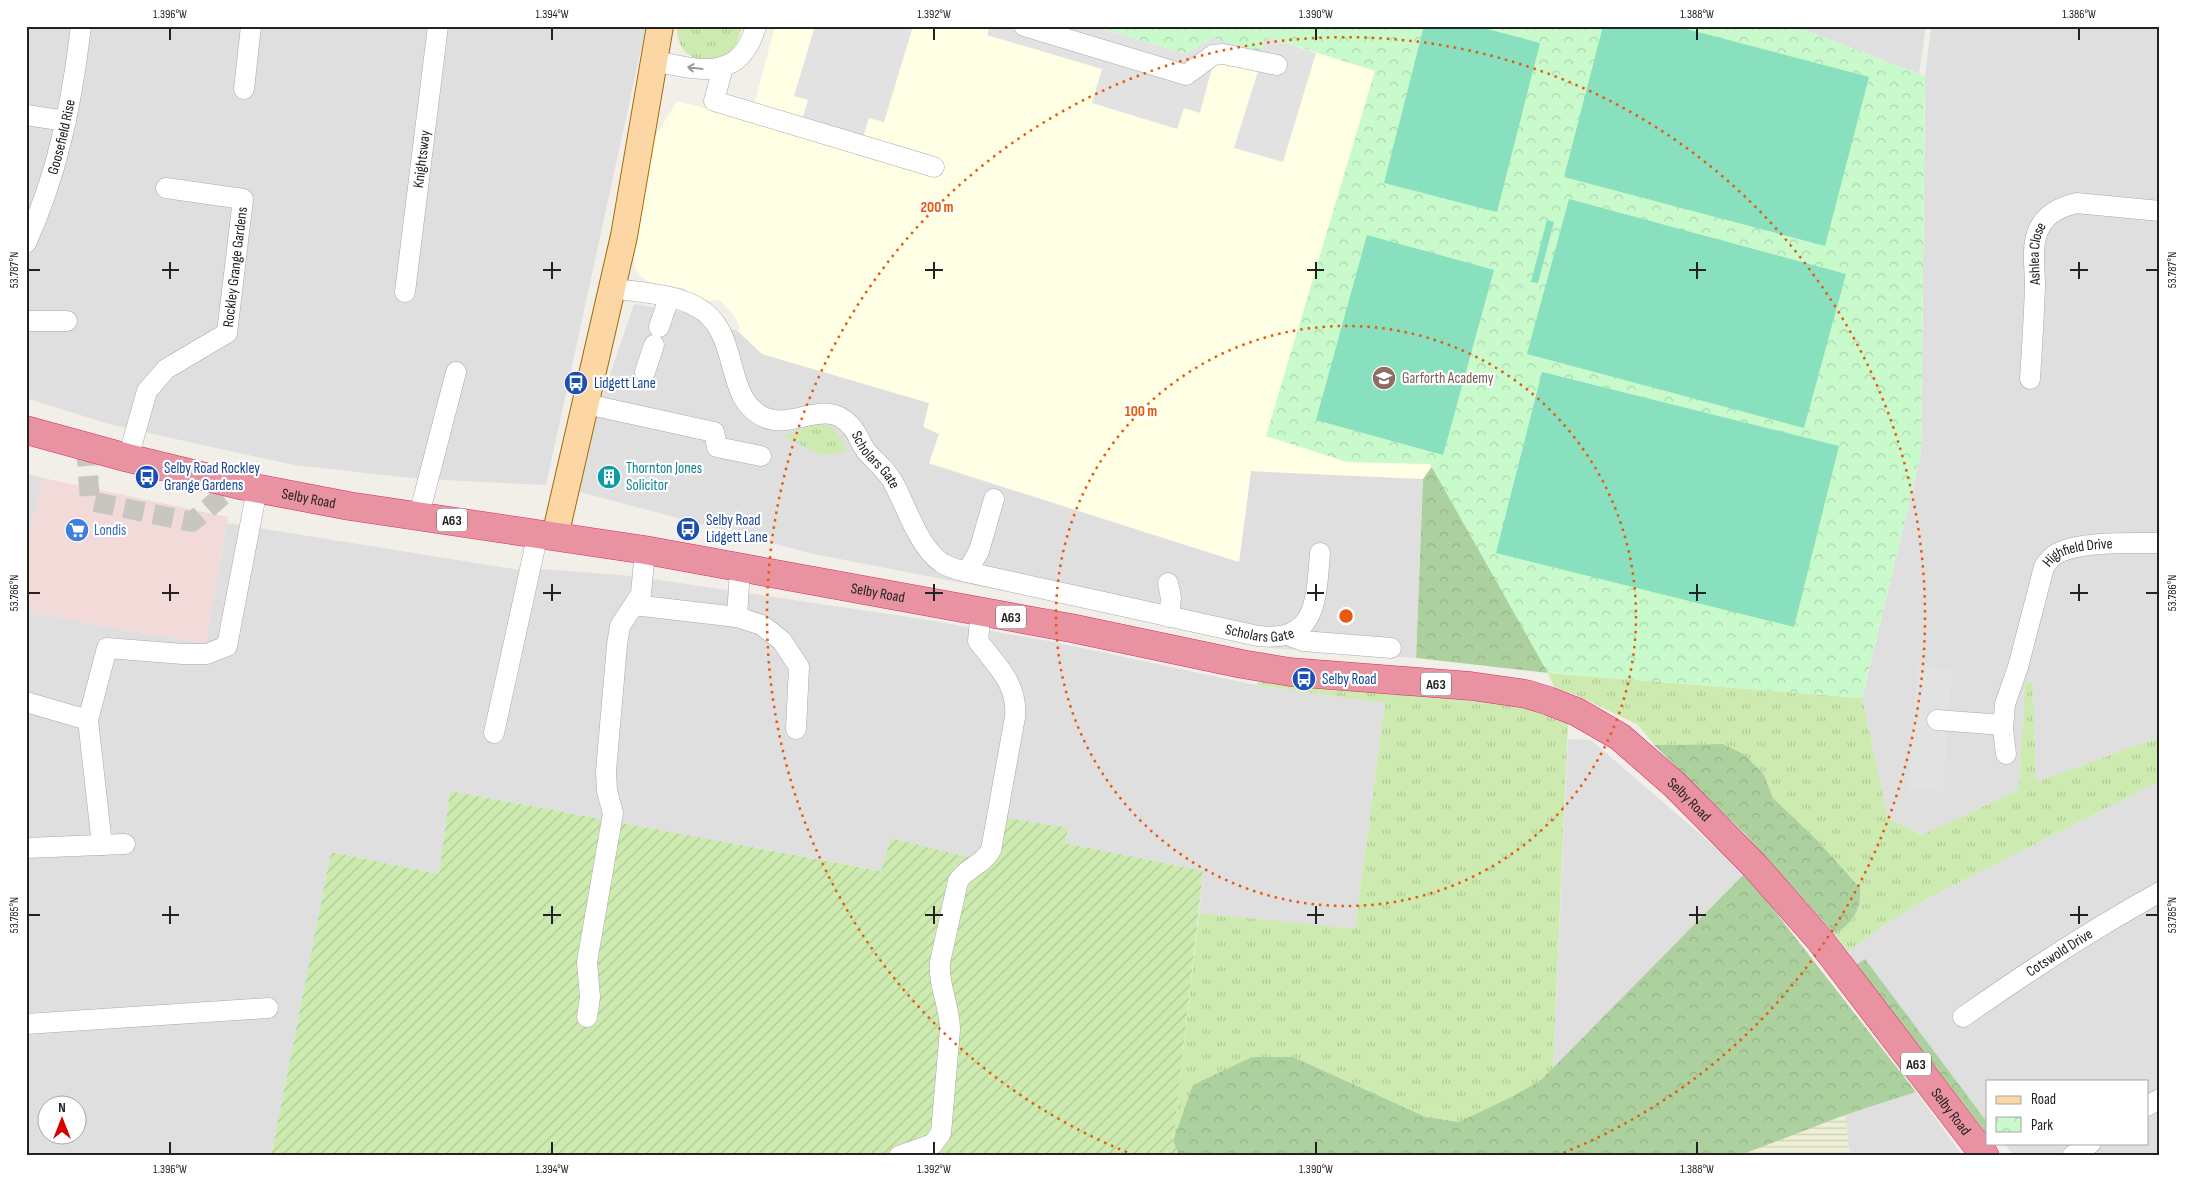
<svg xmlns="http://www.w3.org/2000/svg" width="2186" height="1182" font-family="'Sofia Sans Condensed',sans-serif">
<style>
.residential{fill:#e0dfdf;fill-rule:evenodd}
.commercial{fill:#f2dad9}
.education{fill:#ffffe5}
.farmland{fill:url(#farmland-rules)}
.grass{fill:url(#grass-tufts)}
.forest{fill:url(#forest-crowns)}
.park{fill:url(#park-crowns)}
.garden{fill:url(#garden-furrows)}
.pitch{fill:#88e0be}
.parking{fill:#e2e2e2}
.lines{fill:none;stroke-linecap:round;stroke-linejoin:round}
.minor-tunnel{stroke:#c8c6c1;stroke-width:20;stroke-dasharray:20 10;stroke-linecap:butt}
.minor-casing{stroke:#a9a9a9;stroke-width:21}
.major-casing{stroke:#a06b00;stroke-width:28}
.highway-casing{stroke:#dc2a67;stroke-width:29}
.minor{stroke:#fff;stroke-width:20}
.major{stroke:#fcd6a4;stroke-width:26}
.highway{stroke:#e892a2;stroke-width:28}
.oneway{stroke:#9c9c9c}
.ticks{fill:none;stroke:#222;stroke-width:2}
.ring{fill:none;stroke:#e8590c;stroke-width:2.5;stroke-dasharray:2.5 5}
.labels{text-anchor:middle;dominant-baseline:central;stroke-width:4.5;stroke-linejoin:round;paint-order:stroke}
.shield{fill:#fff;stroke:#646464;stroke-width:1}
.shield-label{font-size:14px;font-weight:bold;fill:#222}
.street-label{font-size:15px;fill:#222;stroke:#fff}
.education-label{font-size:15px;fill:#785e54;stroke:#fff;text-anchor:start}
.transit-label{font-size:15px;fill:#164399;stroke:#fff;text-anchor:start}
.culture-label{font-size:15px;fill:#0d838f;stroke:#fff;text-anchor:start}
.shop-label{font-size:15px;fill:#366cbe;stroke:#fff;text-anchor:start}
.centre{fill:#e8590c;stroke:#fff;stroke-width:2.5}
.ring-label{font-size:15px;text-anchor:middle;font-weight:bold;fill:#e8590c;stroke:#fff;stroke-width:4.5;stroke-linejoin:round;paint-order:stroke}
.neatline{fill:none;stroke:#222;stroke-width:2}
.ticks-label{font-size:12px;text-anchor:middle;fill:#222}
</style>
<defs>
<pattern id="farmland-rules" width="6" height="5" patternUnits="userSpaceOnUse" patternTransform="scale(1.25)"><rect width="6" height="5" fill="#eef0d5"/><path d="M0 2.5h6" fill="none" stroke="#ccceb7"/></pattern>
<pattern id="grass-tufts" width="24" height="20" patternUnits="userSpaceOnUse" patternTransform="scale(1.25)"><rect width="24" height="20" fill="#cdebb0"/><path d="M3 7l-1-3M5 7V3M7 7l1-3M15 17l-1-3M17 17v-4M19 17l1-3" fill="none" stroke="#b0c997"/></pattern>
<pattern id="forest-crowns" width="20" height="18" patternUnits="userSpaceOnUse" patternTransform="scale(1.25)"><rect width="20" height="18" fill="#add19e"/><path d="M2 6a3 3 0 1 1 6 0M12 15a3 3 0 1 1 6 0" fill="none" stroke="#95b388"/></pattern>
<pattern id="park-crowns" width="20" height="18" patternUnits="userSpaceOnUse" patternTransform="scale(1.25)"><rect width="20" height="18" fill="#c8facc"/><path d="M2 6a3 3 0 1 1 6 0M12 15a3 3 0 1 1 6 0" fill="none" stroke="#acd6af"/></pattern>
<pattern id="garden-furrows" width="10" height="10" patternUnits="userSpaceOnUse" patternTransform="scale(1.25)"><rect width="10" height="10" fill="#cdebb0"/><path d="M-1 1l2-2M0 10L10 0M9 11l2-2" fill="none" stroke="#b0c997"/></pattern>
</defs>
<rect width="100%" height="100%" fill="#f2efe9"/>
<g class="residential">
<path d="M26 26H646L546 485 420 479 294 465 112 425 26 398Z"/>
<path d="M1793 26H1926L1919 74Z"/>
<path d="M1931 26H2160V737L2036 782 2033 684 2025 683 2019 790 1923 835 1888 818 1862 698 1921 453 1925 76Z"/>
<path d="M634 304 682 312 738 331 762 354 929 403 939 434 930 464 1239 562 1251 471 1423 479 1416 658 1270 648 1121 614 814 554 576 491 596 416Z"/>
<path d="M26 473 43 478 26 546Z"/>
<path d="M227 523 520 570 544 569 632 576 922 619 1049 641 1255 685 1385 703 1355 930 1199 913 1203 871 1065 843 1068 829 990 815 980 850 975 856 882 871 450 791 439 874 331 852 271 1156H26V612L205 643ZM48 1104H78V1134H48Z"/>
<path d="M1568 739 1591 740 1745 873 1553 1068Z"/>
<path d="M2160 781V1156H2014L2004 1143H2147V1081H1987V1122L1865 960 1856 965 1848 952 1887 923 1928 898Z"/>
<path d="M1916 1092 1963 1156H1850L1845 1115Z"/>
</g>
<path class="commercial" d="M43 478 228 517 205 643 26 612V546Z"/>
<path class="education" d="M775 26H1793L1925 76 1921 453 1862 698 1548 673 1416 658 1423 479 1251 471 1239 562 929 463 939 434 923 427 929 403 762 354 738 331 740 327 733 314 720 300 705 301 687 293 685 288 650 283 641 276 635 268 634 257 654 139 677 101 750 120Z"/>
<path class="farmland" d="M1845 1115 1850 1156H1738Z"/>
<g class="grass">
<path d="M677 26H742C740 35 738 44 731 51 728 55 723 56 718 58 694 65 676 51 677 26Z"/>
<path d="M818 423C836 425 840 437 847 452L820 455 784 436C798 433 806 426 818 423Z"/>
<path d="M1548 673 1862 698 1888 818 1922 835 2019 790 2025 683H2033L2036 782 2160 737V781L1928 898 1887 923 1848 952 1835 934C1853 923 1862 909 1860 888L1817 840 1773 798 1764 775 1722 744 1654 745 1638 725 1576 695 1554 687Z"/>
<path d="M1262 680 1328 689 1456 696 1536 708 1568 723 1553 1068 1541 1080 1515 1095 1459 1122 1426 1117 1293 1057 1173 1141 1199 913 1355 929 1385 703 1255 685Z"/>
</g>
<g class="forest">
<path d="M1433 465 1548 673 1416 658 1423 479Z"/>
<path d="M1723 744 1745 755 1764 775 1773 798 1817 840 1860 888C1862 909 1853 923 1835 934L1745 834 1654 745Z"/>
<path d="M1745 873 1916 1092 1845 1115 1738 1156H1179L1173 1141 1193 1085 1252 1057H1293L1426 1117 1459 1122 1515 1095 1541 1080Z"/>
<path d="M1865 959 1987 1122V1134L1856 965Z"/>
</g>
<path class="park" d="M1094 26H1793L1925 76 1921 453 1862 698 1548 673 1430 464 1347 462 1266 436 1375 71 1268 37 1260 52 1212 38 1185 54Z"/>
<path class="garden" d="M450 791 881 871 891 838 966 857 975 856 980 850 990 815 1068 828 1065 843 1203 871 1173 1141 1179 1156 1135 1154 1130 1156H271L331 852 439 874Z"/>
<g class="pitch">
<path d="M1424 26H1476L1540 43 1497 212 1384 183Z"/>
<path d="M1603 26H1675L1869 77 1825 246 1564 177Z"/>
<path d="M1569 199 1846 274 1804 428 1527 354Z"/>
<path d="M1547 220 1554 222 1538 283 1531 282Z"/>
<path d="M1367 235 1494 270 1443 455 1316 420Z"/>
<path d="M1542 372 1839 446 1794 627 1496 553Z"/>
</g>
<g class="parking">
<path d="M815 26H913L884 122 869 118 863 138 802 120 808 100 794 96Z"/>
<path d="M990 26H1094L1185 54 1212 38 1260 51 1268 37 1316 53 1283 162 1234 148 1258 71 1214 60 1200 113 1184 108 1177 129 1092 103 1102 69 987 35Z"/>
<path d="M1918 666 1952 669 1943 791 1908 788Z"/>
</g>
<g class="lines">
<path class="minor-tunnel" d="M86 446 90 501 192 522 222 496 239 485"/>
<g class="minor-casing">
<g id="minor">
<path d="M1024 26 1186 75 1213 55 1223 54 1277 65"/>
<path d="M654 61C699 70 740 83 756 26"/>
<path d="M723 67 714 101 934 167"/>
<path d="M244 89 251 26"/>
<path d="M26 115 66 121"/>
<path id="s1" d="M26 243C58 174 72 101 81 26"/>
<path id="s2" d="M612 288C639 293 673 293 697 307 743 332 721 400 766 418 795 429 826 397 851 426 858 433 860 444 867 452 875 461 885 469 892 480 906 505 918 547 942 563 949 568 959 570 967 572L1258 636C1318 643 1316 598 1320 553"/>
<path id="s3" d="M405 292 438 26"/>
<path d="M26 321H67"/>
<path d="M659 327 669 298"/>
<path d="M645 372 654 345"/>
<path id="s4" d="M2030 379C2032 348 2034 317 2035 286 2035 266 2030 243 2041 225 2049 212 2062 207 2076 203L2160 211"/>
<path d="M586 404 714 432 717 447 761 456"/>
<path id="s5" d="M128 458 147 391 166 369 227 333 243 199 166 188"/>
<path d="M419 515 456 372"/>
<path d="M740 569 737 617 762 625 782 641 799 667 796 729"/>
<path d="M967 572 979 551 994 499"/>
<path d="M1168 583 1171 598 1169 617"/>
<path d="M634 605 737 617"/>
<path d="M1288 635 1303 641 1391 648"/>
<path d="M26 702 88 720"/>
<path d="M1937 720 2003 725"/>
<path d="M494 733 538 533"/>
<path id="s6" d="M2006 754 2003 729 2005 704 2018 667 2044 567C2048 561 2052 556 2058 553 2080 541 2134 543 2160 543"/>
<path d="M102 845 88 720 107 648 183 654H207L227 646 257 489"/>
<path d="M26 848 125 844"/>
<path d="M587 1017 590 997 587 962 613 813 607 791 606 771 617 645 620 626 641 594 645 550"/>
<path id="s7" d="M1963 1017C2027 972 2091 930 2160 892"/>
<path d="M26 1024 268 1008"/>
<path d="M2147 1106 2160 1099"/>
<path d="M899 1156 933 1144 941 1133 950 1030C950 1006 938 986 940 962L958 881C968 866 981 867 991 850L1015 717C1018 684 997 666 978 641L981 611"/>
<path d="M2072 1156 2091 1143"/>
</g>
</g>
<g class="major-casing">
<path id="major" d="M555 536 624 236 660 26"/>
</g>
<g class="highway-casing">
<g id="highway">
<path id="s8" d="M26 430 128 458 239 485 349 506 645 550 1071 628 1242 664 1290 672 1471 686 1526 694 1549 701 1577 712 1620 737 1675 785 1754 865 1820 940 1985 1156"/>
</g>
</g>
<use href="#minor" class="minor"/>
<use href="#major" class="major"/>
<use href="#highway" class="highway"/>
</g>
<defs><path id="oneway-shaft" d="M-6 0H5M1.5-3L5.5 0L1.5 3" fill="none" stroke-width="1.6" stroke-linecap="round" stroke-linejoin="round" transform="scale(1.25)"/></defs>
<use class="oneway" href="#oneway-shaft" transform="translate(695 68) rotate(-173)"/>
<path class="ticks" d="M170 28V40M552 28V40M934 28V40M1316 28V40M1697 28V40M2079 28V40M170 262V279M552 262V279M934 262V279M1316 262V279M1697 262V279M2079 262V279M28 270H40M162 270H179M543 270H561M925 270H943M1307 270H1324M1689 270H1706M2070 270H2088M2146 270H2158M170 584V601M552 584V601M934 584V601M1316 584V601M1697 584V601M2079 584V601M28 593H40M162 593H179M543 593H561M925 593H943M1307 593H1324M1689 593H1706M2070 593H2088M2146 593H2158M170 906V924M552 906V924M934 906V924M1316 906V924M1697 906V924M2079 906V924M28 915H40M162 915H179M543 915H561M925 915H943M1307 915H1324M1689 915H1706M2070 915H2088M2146 915H2158M170 1142V1154M552 1142V1154M934 1142V1154M1316 1142V1154M1697 1142V1154"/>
<g class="ring">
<circle cx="1346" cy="616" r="290"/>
<path d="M1134 1155A579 579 0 1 1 1558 1155"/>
</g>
<defs>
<g id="school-disc" transform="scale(1.25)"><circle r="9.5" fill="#8d6e63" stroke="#fff"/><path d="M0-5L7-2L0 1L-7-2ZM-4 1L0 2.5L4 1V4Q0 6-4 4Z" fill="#fff"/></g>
<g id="bus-disc" transform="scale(1.25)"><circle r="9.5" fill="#1a4fb4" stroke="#fff"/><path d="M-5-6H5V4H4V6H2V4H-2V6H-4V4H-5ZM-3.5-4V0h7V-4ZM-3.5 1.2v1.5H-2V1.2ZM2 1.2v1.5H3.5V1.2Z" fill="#fff"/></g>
<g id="building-disc" transform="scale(1.25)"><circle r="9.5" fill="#0f9aa8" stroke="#fff"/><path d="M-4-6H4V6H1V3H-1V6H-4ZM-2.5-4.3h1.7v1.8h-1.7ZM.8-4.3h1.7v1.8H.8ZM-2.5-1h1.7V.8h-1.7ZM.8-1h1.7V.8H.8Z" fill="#fff"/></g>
<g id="supermarket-disc" transform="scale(1.25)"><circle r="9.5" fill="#3f7fe0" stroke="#fff"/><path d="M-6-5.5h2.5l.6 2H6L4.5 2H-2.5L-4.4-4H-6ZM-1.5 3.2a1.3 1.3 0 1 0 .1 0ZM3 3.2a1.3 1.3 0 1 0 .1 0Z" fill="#fff"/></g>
</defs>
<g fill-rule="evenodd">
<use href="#school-disc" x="1384" y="378"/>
<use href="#bus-disc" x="576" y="383"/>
<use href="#bus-disc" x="147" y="477"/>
<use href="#building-disc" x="609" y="477"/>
<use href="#bus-disc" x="688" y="529"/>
<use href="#supermarket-disc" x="77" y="530"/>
<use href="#bus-disc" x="1304" y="679"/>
</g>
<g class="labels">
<g class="shield">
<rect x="437" y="508.5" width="30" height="23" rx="4"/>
<rect x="996" y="605.5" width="30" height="23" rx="4"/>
<rect x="1421" y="672.5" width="30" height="23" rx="4"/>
<rect x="1901" y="1052.5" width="30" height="23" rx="4"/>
</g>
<g class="shield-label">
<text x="452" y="520">A63</text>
<text x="1011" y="617">A63</text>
<text x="1436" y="684">A63</text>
<text x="1916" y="1064">A63</text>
</g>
<g class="street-label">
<text stroke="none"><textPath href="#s1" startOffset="112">Goosefield Rise</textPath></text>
<text stroke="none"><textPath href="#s3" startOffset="134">Knightsway</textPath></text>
<text stroke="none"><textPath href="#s4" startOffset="126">Ashlea Close</textPath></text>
<text stroke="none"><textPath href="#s5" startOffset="236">Rockley Grange Gardens</textPath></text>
<text stroke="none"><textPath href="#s2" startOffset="355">Scholars Gate</textPath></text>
<text stroke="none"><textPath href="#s8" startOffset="291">Selby Road</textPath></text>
<text stroke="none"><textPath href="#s6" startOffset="232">Highfield Drive</textPath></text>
<text stroke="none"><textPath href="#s8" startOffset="868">Selby Road</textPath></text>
<text stroke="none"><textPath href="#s2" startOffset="805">Scholars Gate</textPath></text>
<text stroke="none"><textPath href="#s8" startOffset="1722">Selby Road</textPath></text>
<text stroke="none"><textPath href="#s7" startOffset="116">Cotswold Drive</textPath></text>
<text stroke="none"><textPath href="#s8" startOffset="2130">Selby Road</textPath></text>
</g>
<g class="education-label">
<text x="1402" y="378">Garforth Academy</text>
</g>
<g class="transit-label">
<text x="594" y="383">Lidgett Lane</text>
<text x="164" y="468">Selby Road Rockley<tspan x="164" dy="17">Grange Gardens</tspan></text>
<text x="706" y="520">Selby Road<tspan x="706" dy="17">Lidgett Lane</tspan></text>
<text x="1322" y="679">Selby Road</text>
</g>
<g class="culture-label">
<text x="626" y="468">Thornton Jones<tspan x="626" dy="17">Solicitor</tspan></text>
</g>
<g class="shop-label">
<text x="94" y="530">Londis</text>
</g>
</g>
<circle cx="1346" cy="616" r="8" class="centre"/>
<g class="ring-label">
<text x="937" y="212">200 m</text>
<text x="1141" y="416">100 m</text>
</g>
<rect width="2186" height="1182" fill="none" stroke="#ffffff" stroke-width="55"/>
<rect x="1986" y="1080" width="162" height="65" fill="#ffffff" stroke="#a7a7a7"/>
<rect x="1996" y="1096" width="25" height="8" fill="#fcd6a4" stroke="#a7a7a7"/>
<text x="2031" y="1104" font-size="15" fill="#222222">Road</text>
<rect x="1996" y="1117" width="25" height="15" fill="url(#park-crowns)" stroke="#a7a7a7"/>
<text x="2031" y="1130" font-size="15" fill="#222222">Park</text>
<g transform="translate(62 1120)"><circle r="24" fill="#ffffff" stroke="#a7a7a7"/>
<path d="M0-4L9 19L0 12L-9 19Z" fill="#d40000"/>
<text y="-8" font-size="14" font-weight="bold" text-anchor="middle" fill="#222222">N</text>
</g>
<rect x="28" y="28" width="2130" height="1126" class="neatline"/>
<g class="ticks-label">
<text x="170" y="18">1.396°W</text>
<text x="552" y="18">1.394°W</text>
<text x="934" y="18">1.392°W</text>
<text x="1316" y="18">1.390°W</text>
<text x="1697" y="18">1.388°W</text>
<text x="2079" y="18">1.386°W</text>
<text transform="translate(14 270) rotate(-90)" y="4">53.787°N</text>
<text transform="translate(2172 270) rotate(-90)" y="4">53.787°N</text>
<text transform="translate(14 593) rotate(-90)" y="4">53.786°N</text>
<text transform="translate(2172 593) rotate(-90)" y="4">53.786°N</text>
<text transform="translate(14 915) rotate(-90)" y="4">53.785°N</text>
<text transform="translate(2172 915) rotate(-90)" y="4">53.785°N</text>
<text x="170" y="1173">1.396°W</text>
<text x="552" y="1173">1.394°W</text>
<text x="934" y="1173">1.392°W</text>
<text x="1316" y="1173">1.390°W</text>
<text x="1697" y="1173">1.388°W</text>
</g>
</svg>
